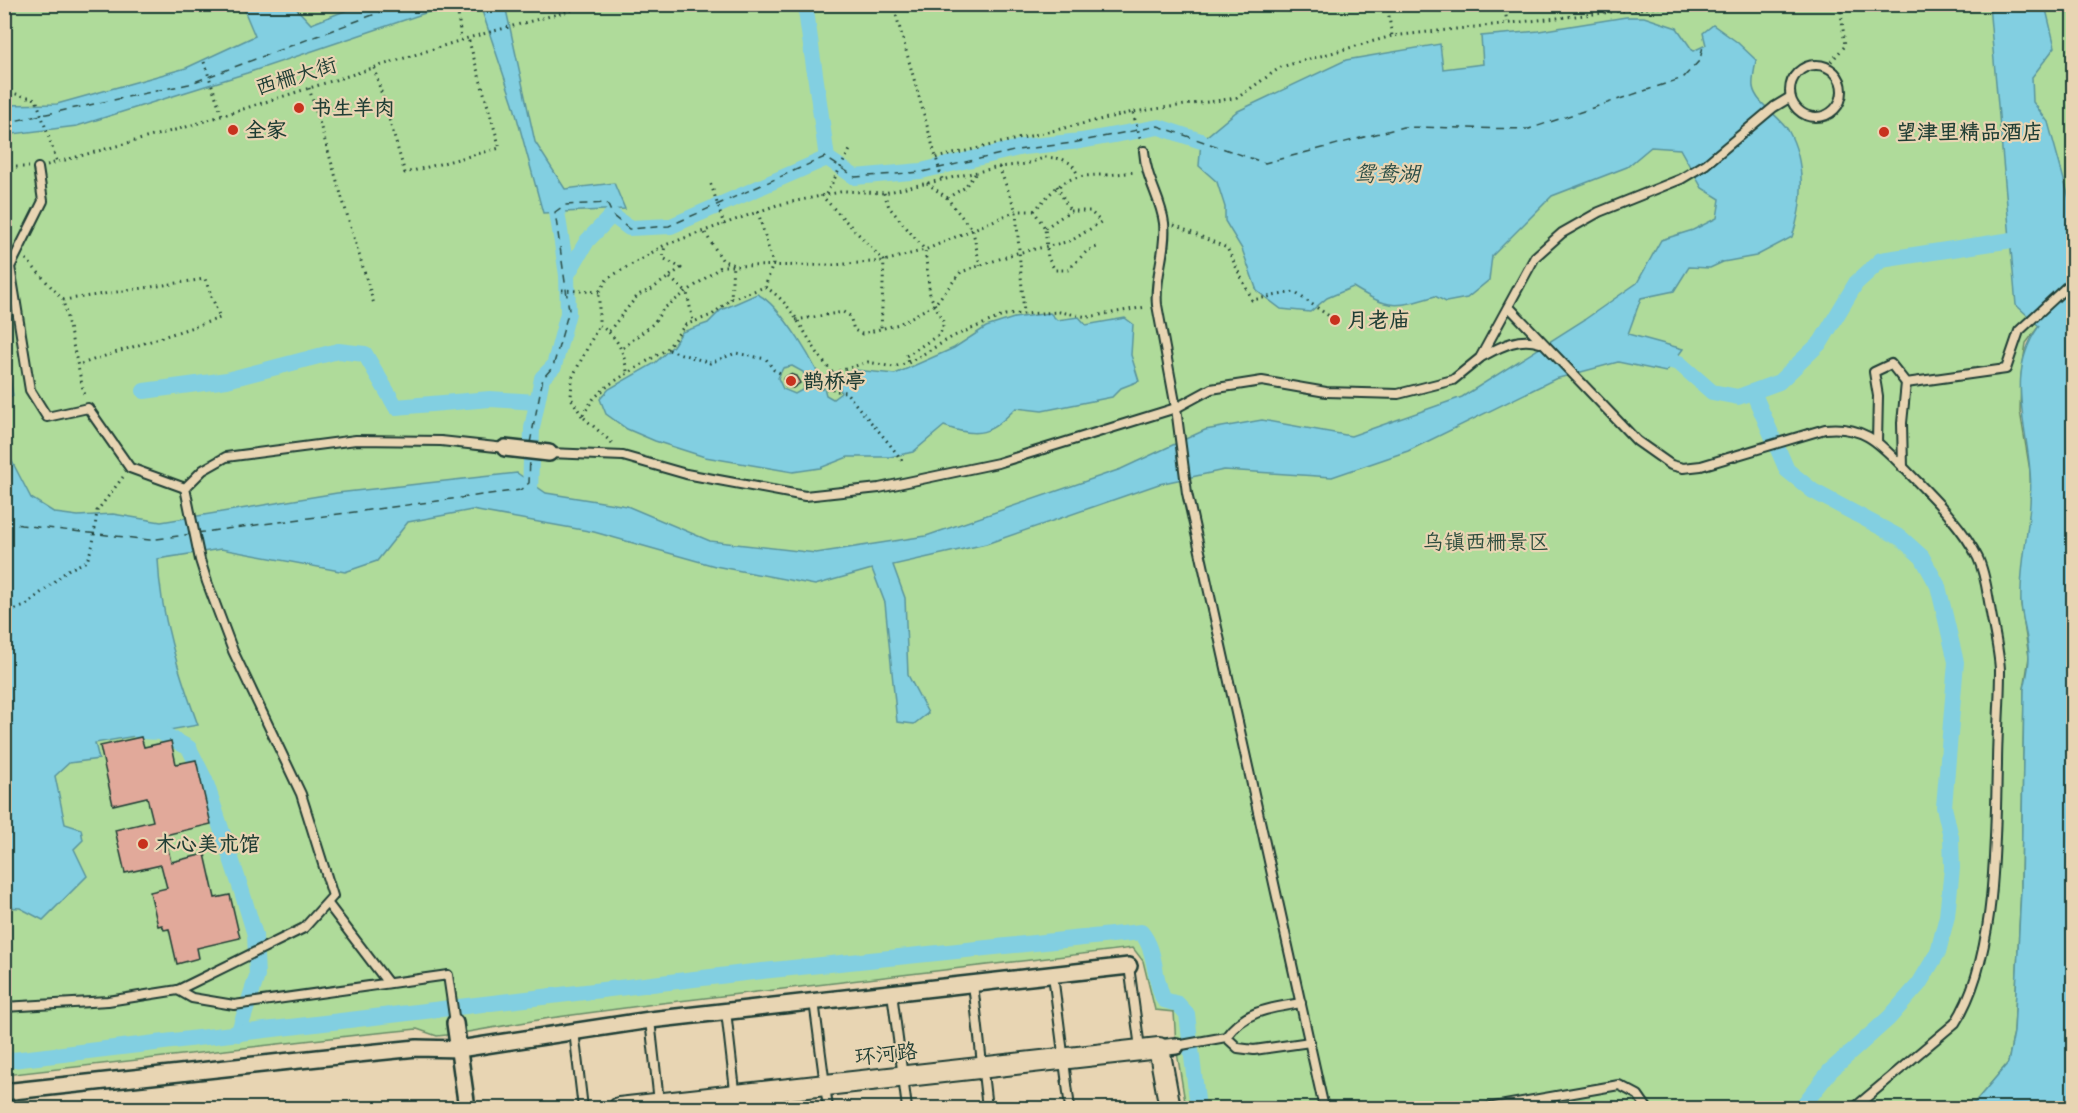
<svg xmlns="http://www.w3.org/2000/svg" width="2078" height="1113" font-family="'Comic Neue','LXGW WenKai TC',sans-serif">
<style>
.green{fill:#afdb9a;stroke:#678c67;stroke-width:1.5}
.water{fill:#82cfe1;stroke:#5a959c;stroke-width:1.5;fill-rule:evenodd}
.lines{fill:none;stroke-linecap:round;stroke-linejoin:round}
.canal{stroke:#82cfe1;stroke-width:16}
.ferry{stroke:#294c45;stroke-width:1.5;stroke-dasharray:8 6;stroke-linecap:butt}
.building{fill:#e1a99a;stroke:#1f3d34;stroke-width:1.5}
.service-casing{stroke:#1f3d34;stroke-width:12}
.minor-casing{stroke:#1f3d34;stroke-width:20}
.tertiary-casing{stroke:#1f3d34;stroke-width:24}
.path{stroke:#1f3d34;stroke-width:3;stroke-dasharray:1.5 4.5;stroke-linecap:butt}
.service{stroke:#e8d5b3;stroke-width:8}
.minor{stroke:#e8d5b3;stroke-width:15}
.tertiary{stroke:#e8d5b3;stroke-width:20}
.poi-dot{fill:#c8321e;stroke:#e8d5b3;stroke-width:2}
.labels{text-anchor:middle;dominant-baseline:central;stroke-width:4.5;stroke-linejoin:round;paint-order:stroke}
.street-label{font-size:21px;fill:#1f3d34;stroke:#e8d5b3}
.poi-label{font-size:21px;font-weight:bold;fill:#1f3d34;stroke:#e8d5b3;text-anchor:start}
.park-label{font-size:21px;fill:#2d4d3e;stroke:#e8d5b3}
.water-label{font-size:22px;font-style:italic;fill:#294c45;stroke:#e8d5b3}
</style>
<rect width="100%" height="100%" fill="#e8d5b3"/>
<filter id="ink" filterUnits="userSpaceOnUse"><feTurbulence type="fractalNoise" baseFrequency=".0167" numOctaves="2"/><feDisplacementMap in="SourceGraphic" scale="12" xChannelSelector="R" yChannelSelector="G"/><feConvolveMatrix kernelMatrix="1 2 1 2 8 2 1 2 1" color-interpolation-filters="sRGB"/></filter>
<g filter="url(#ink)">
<path class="green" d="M4 5H2073V298L2039 326 2026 343 2021 376 2020 411 2030 471 2031 515 2021 604 2029 657 2024 689 2021 889 2014 1032 2008 1063 1975 1102 1949 1108H1186L1176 1046 1174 1012 1155 1010 1143 961 1133 948 662 1003 550 1018 456 1034 437 1036 417 1029 357 1035 5 1075Z"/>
<g class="water">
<path d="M242 5H293L311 24 360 5H449L247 73 77 126 5 135V105L57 104 186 68 255 36Z"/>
<path d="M480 5H505L535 142 565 189 614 183 625 209 543 213 513 103Z"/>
<path d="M1989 5H2045L2055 47 2032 77 2033 102 2048 122 2074 216 2073 1108H1949L1975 1102 2008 1063 2014 1032 2021 889 2024 689C2026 679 2029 668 2029 658 2029 639 2022 621 2021 603 2019 559 2034 516 2030 471 2026 420 2006 372 2039 326L2016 305Z"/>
<path d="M1626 17H1644L1677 28 1693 51 1706 45 1703 33 1713 25 1737 42 1756 60C1755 68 1752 79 1753 87 1756 104 1779 115 1788 130 1806 162 1804 203 1792 237L1756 256 1723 262 1710 268 1689 267 1674 291 1641 298 1628 334 1683 349 1666 372 1618 362 1555 379 1408 451 1332 477 1224 470 1159 484 986 544 893 565 905 598 908 675 928 713 914 724 897 722 885 603 872 569 815 585 715 566 594 532 472 510 408 522 377 561 345 572 221 549 158 559C160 615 179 673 198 725L95 743 99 759 69 763 55 776 65 824 81 829 83 840 74 849 87 876 43 920 20 908 5 907 4 446 31 498 55 513 78 516 113 514 161 522 337 493 517 473 546 493 627 506 710 541 816 553 926 536 1121 469 1205 430 1262 420 1351 436 1462 397 1584 320 1637 283 1661 240 1693 230 1717 218 1720 199 1702 188 1680 149 1651 147 1627 167 1552 196 1492 256 1489 280 1467 298 1446 302 1435 296C1396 308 1390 310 1353 287L1327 298 1310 312 1281 309 1257 291 1242 249 1225 221V207L1217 182 1199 166 1201 141 1236 112 1346 60 1440 44 1443 69 1483 64 1481 36 1539 31Z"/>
<path d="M757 294C780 304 821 370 826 395L833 399 841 393 839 380 855 370 895 374 954 348 986 327 1014 318 1050 313 1057 320 1079 317 1086 325 1125 318 1133 324 1131 355 1139 381 1121 388 1112 397 1042 411 1016 408C990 434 979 439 944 426L913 452 890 457H848L820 468 793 472 705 457 655 441 627 429 606 414 600 399 609 389 655 363 673 346 682 332 708 323 721 310ZM792 366 803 372 806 380 804 389 795 394 783 389 778 378 783 368Z"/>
<path d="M5 350 13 396 5 397Z"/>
</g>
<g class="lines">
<g class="canal">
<path d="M805 4 827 158 855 177 921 171 1023 147 1081 141 1159 127 1201 141"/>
<path d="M551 191 555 199 567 275"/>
<path d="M1652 356 1679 363 1712 392 1738 397 1779 382 1821 342 1856 283 1881 260 2025 238"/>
<path d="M144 391 227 380 338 351 365 354 396 407 490 399 537 402"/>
<path d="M1753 392 1787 470 1813 491 1901 538 1922 557 1938 586 1956 662 1944 807 1951 837 1952 868 1947 916 1938 952 1919 984 1889 1018 1830 1071 1801 1108"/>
<path d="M530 493 532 428 542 378 554 366 568 313 567 275 587 241 612 215 629 228 671 226 827 158"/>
<path d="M139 731 160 732 189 748 205 780 242 892 255 935 257 976 238 1034"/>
<path d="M4 1061 753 972 1141 932C1157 951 1153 978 1164 1000L1178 1004 1187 1014 1198 1108"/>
</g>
<g class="ferry">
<path d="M4 123 189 84 402 4"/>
<path d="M530 443 543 378 553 367 569 310 555 212 565 205 607 203 613 216 629 229 669 226 825 157 855 177 922 172 1018 150 1072 143 1158 126 1265 163 1403 127 1529 129 1683 78 1700 60 1703 46"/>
<path d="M4 521 21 525 150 540 192 534"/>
<path d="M196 533 520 490 529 483 530 457"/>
</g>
</g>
<g class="building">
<path d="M790 374 796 376 800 383 793 388 786 387 783 379Z"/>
<path d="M141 737 144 747 171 741 176 764 196 760 211 824 165 835 171 862 205 854 215 898 230 895 240 938 197 948 199 958 177 964 169 929 164 930 162 925 158 926 150 892 167 888 161 865 125 873 115 830 153 821 147 797 113 805 100 746Z"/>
</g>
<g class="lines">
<g class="service-casing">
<g id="service">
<circle cx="1816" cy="91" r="26"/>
<path d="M1144 151C1146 180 1161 198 1164 223 1167 251 1154 277 1157 305L1176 408 1187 493 1324 1108"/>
<path d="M38 168 43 201 10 267 30 390 47 417 88 408 130 468 185 488"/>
<path d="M1509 307 1637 441 1671 465 1683 468 1701 466 1825 429C1865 425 1880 444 1906 470 1931 496 1962 525 1978 558 1985 573 1987 591 1990 607 1993 627 1999 649 2000 670 2000 701 1997 734 1997 765 1995 841 1997 958 1955 1023L1854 1108"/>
<path d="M1481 357C1500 347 1518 336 1540 343"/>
<path d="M1877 442 1878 396 1874 372 1891 364 1906 383"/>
<path d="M549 453 623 456 686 474 805 496 879 488 998 463 1176 408 1211 389 1262 381 1326 392 1398 394 1453 380 1480 358 1535 257 1562 233 1599 212 1681 179 1706 164 1774 107 1789 98"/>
<path d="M1903 468 1902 423 1906 383 2006 369 2019 331 2074 280"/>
<path d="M328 904 388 983"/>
<path d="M1129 966 1140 1048"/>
<path d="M1053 975 1070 1108"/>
<path d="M973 984 987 1108"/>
<path d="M178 990 192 998 234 1005 448 975 455 1023"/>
<path d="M892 993 907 1108"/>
<path d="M814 1001 828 1108"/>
<path d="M4 1007 108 1001 178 990 304 928 333 896 301 794 233 651 207 582 200 560 185 488 203 470 226 457 356 440 441 441 505 448"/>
<path d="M726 1011 737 1108"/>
<path d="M650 1020 659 1102"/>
<path d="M574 1031 583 1108"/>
<path d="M1226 1037 1238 1048 1254 1050 1310 1042"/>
<path d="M1176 1046 1226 1037C1245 1010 1271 1008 1301 1003"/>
<path d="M1488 1108 1619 1085 1638 1095 1647 1108"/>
</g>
</g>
<g class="minor-casing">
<g id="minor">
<path d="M505 448 549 453"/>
<path d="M455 1023 467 1108"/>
<path d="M1159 1048 1176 1046"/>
<path d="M4 1092 318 1058 417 1048 459 1049 650 1020 1129 966"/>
</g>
</g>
<g class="tertiary-casing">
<path id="tertiary" d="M619 1108 1159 1048 1170 1108"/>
</g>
<g class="path">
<path d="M457 4 461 40"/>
<path d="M893 4 942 179"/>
<path d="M1387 4 1392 36"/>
<path d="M1504 4 1507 22"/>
<path d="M2070 4 2074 20"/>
<path d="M204 62 222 115"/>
<path d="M1827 66 1845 46 1840 4"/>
<path d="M374 68 405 173 500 148 468 38"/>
<path d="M309 88 374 304"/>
<path d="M4 91 36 99 57 162"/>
<path d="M1133 113 1141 141"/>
<path d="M936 158 1133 112 1237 98 1281 67 1392 36 1667 6 1721 10 1750 4"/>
<path d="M47 165 186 127 468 38 595 4"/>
<path d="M4 167H29"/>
<path d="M999 167 1016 211 1024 314"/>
<path d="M1107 175 1136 172"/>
<path d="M927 183 947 198 973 231 980 266"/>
<path d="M711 184 724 225"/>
<path d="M1057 186 1070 211"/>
<path d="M884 193 889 207 925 250 930 295 944 323 940 334 906 356 908 363"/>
<path d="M826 194 850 150"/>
<path d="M821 195 884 261 881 330"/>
<path d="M947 198 964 188 976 173"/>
<path d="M1034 211C1060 182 1066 175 1106 175"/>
<path d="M758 212 773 264 765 287"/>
<path d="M1174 225 1227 248 1252 300 1294 292 1335 320"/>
<path d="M705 233 723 261 733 264 731 299"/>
<path d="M26 259 63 300 85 398"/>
<path d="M670 278 687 293 693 321"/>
<path d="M562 290 599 292"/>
<path d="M63 300 205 279 220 318 78 365"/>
<path d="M796 320 843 312 850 316 854 330 862 334 899 324 935 304 961 272 1017 253 1071 241 1101 222 1090 211H1070L1045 228"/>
<path d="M609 331 638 295 652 289 681 268 663 258 665 245"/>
<path d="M623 348 654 323 663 309 722 266 833 265 884 261 925 250 1016 211H1034L1045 228 1048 258 1055 270H1068L1087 251 1097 247"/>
<path d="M669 350 710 363 736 353 766 359 774 370 782 374"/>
<path d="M627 371C623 350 618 337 599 325V292L608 278 665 245 777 205 845 191 884 193 999 167 1026 164 1046 157 1062 159 1072 164 1078 175"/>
<path d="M833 373 868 362 893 367 908 363 954 336 1005 315 1060 312 1088 317 1146 307"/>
<path d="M803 386 827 389"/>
<path d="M837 391 846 392C864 416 885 436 902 461"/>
<path d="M582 416 571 398 572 378 599 325"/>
<path d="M612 443 582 416 594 398 610 384 667 349 685 325 712 315 731 299 765 287C797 305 808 347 833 373L832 394"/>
<path d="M4 613 25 606 68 570 87 561 93 544 97 511 123 477"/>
</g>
<use href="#service" class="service"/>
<use href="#minor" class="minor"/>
<use href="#tertiary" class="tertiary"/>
</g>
</g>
<g class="poi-dot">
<circle cx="299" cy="108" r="6"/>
<circle cx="233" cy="130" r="6"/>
<circle cx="1884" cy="132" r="6"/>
<circle cx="1335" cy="320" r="6"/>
<circle cx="791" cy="381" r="6"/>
<circle cx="143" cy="844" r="6"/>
</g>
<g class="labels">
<g class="street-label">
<text transform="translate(296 76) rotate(-17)">西栅大街</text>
<text transform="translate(886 1054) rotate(-6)">环河路</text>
</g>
<g class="poi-label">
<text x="311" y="108">书生羊肉</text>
<text x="245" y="130">全家</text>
<text x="1896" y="132">望津里精品酒店</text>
<text x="1347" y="320">月老庙</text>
<text x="803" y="381">鹊桥亭</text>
<text x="155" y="844">木心美术馆</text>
</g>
<g class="park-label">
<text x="1486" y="542">乌镇西栅景区</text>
</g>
<g class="water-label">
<text x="1387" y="174">鸳鸯湖</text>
</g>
</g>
<rect width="2078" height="1113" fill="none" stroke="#e8d5b3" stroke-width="24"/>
<rect x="12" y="12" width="2054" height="1089" fill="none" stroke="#1f3d34" stroke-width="2" filter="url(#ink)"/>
</svg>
